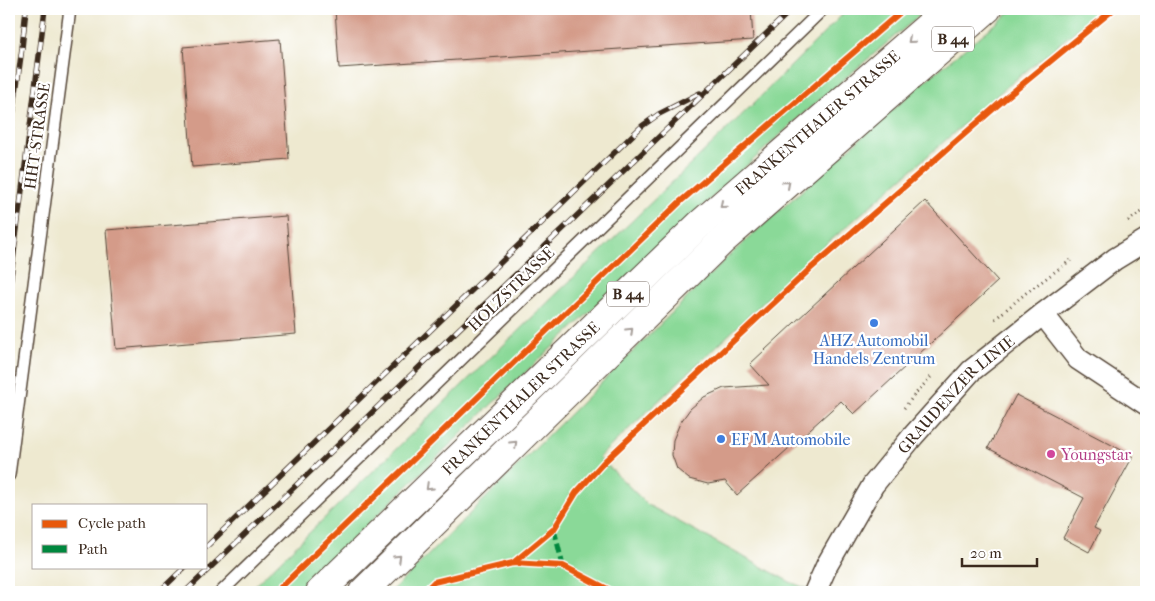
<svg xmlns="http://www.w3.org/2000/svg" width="1155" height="601" font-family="'IM FELL French Canon',serif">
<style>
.green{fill:#8ad998;stroke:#62825b}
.building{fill:#d49b89}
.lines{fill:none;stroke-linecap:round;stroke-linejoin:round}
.service-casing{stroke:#564739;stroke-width:14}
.minor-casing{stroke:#564739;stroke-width:24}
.primary-casing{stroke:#564739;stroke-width:30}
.path{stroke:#564739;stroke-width:3;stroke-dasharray:1 4;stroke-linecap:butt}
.service{stroke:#fff;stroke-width:11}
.minor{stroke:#fff;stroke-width:21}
.primary{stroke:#fff;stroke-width:28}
.rail-casing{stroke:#3b2a1e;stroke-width:5.5}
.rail{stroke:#fff;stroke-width:4;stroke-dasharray:11;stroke-linecap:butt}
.quiet{stroke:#00873e;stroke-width:5;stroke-dasharray:10 5;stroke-linecap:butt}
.cycleway-casing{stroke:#fff;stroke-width:9}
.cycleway{stroke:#e8590c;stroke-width:6}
.oneway{stroke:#a79f9a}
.shop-dot{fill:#3f7fe0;stroke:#fff;stroke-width:2}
.hotel-dot{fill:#d1479c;stroke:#fff;stroke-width:2}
.labels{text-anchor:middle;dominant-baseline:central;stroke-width:4.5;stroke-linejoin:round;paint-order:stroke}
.shield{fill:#fff;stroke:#766a62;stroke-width:1}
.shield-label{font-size:15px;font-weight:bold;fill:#3b2a1e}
.street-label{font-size:16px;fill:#3b2a1e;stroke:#fff}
.shop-label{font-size:16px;fill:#366cbe;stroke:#fff}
.hotel-label{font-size:16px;fill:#b23c85;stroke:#fff;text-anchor:start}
</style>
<rect width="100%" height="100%" fill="#fff"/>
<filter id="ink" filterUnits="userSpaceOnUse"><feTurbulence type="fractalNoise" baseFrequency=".02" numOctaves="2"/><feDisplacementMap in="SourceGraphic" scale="10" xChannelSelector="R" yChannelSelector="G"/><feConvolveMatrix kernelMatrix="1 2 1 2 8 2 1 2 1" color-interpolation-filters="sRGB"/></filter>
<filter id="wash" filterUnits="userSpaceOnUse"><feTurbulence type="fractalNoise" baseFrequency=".0096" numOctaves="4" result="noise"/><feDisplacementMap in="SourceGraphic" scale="20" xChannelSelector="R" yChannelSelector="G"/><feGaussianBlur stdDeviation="1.12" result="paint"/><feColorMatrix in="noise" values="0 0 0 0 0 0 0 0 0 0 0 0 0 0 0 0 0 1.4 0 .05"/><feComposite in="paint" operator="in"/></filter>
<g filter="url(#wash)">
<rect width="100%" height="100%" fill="#eee9d0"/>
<g class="green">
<path d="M848 9H927L804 113 692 216 493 403 298 592H248L750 107Z"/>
<path d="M1014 9H1102L1003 90 805 263 599 457 648 505 790 582 816 592H572L555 584 473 592H391L732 253 925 81Z"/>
</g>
<g id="blocks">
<g class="building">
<path d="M335 9H751L753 40 339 68Z"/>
<path d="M280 39 289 159 192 167 183 47Z"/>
<path d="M925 201 998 281 854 414 841 401 737 495 725 481 708 484 689 479 677 469 672 455 673 440 680 423 690 409 704 397 724 388 769 385 750 364Z"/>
<path d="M286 216 296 334 116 349 106 230Z"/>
<path d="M1016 395 1133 456 1094 528 1100 531 1089 552 1063 538 1084 498 988 448Z"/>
</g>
</g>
</g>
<g filter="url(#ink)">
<use href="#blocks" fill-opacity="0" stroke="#564739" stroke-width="1"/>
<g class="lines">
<g class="service-casing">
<g id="service">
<path d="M9 475 70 9"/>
<path d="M221 592 823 9"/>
</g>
</g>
<g class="minor-casing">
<g id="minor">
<path d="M1043 314 1078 359 1146 404"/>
<path id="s1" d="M815 592 827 565 873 485 913 436 971 371 1043 314 1115 259 1146 240"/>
</g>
</g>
<g class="primary-casing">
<g id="primary">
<path id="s2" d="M320 592 700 224 948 9"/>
<path d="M363 592 722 241 987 9"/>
</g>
</g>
<g class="path">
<path d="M1128 221 1146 209"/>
<path d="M995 319 1026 293 1071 260"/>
<path d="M904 408 916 393 931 377"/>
</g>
<use href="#service" class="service"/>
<use href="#minor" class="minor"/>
<use href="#primary" class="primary"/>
<g class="rail-casing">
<g id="rail">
<path d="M9 145 22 48 26 9"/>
<path d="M9 292 45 9"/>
<path d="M206 547 642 126 659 114 700 93"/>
<path d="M159 592 185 567"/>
<path d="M185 592 792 9"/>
</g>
</g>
<use href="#rail" class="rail"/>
<path class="quiet" d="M554 529 563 566"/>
<g class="cycleway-casing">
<g id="cycleway">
<path d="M513 563 554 529 576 493 604 462 810 269 1008 96 1114 9"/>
<path d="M276 592 681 201 904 9"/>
<path d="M424 592 434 582 513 563 563 566 613 592"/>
</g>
</g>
<use href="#cycleway" class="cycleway"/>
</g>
<defs><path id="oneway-chevron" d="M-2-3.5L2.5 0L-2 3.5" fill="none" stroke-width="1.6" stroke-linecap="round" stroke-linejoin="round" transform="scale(1.25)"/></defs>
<g class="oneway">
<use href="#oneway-chevron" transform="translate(911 40) rotate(139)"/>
<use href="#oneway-chevron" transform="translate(787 184) rotate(-41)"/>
<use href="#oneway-chevron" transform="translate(723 205) rotate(139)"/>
<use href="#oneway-chevron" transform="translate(630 331) rotate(-44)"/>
<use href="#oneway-chevron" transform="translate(514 444) rotate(-44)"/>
<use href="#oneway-chevron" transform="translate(429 487) rotate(136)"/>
<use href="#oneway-chevron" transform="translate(398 558) rotate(-44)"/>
</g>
</g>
<g class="shop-dot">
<circle cx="874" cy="323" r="5"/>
<circle cx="721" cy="439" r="5"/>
</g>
<circle class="hotel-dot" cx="1051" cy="454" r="5"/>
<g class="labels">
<g class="shield">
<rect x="932" y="26.5" width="42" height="25" rx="4"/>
<rect x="607" y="281.5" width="42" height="25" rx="4"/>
</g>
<g class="shield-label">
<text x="953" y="39">B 44</text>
<text x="628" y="294">B 44</text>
</g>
<g class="street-label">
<text stroke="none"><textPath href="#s2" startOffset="684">FRANKENTHALER STRASSE</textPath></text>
<text transform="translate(37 136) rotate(-82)">HHT-STRASSE</text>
<text transform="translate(511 289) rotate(-44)">HOLZSTRASSE</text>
<text stroke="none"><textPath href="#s1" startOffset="245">GRAUDENZER LINIE</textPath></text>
<text stroke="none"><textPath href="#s2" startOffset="279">FRANKENTHALER STRASSE</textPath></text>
</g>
<g class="shop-label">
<text x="874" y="340">AHZ Automobil<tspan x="874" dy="18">Handels Zentrum</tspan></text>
<text x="731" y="439" text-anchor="start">EF M Automobile</text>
</g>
<g class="hotel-label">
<text x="1061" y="454">Youngstar</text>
</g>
</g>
<rect width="1155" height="601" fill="none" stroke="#fff" stroke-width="30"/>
<rect x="32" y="504" width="175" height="65" fill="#ffffff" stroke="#b1aaa5"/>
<rect x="42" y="520" width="25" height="8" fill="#e8590c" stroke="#b1aaa5"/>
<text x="78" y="528" font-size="15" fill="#3b2a1e">Cycle path</text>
<rect x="42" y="545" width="25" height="8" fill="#00873e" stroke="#b1aaa5"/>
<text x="78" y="554" font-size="15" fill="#3b2a1e">Path</text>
<path d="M962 558v8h75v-8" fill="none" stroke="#3b2a1e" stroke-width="2.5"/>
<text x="970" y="558" font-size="15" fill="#3b2a1e" stroke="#ffffff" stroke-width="4" paint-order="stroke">20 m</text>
</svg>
